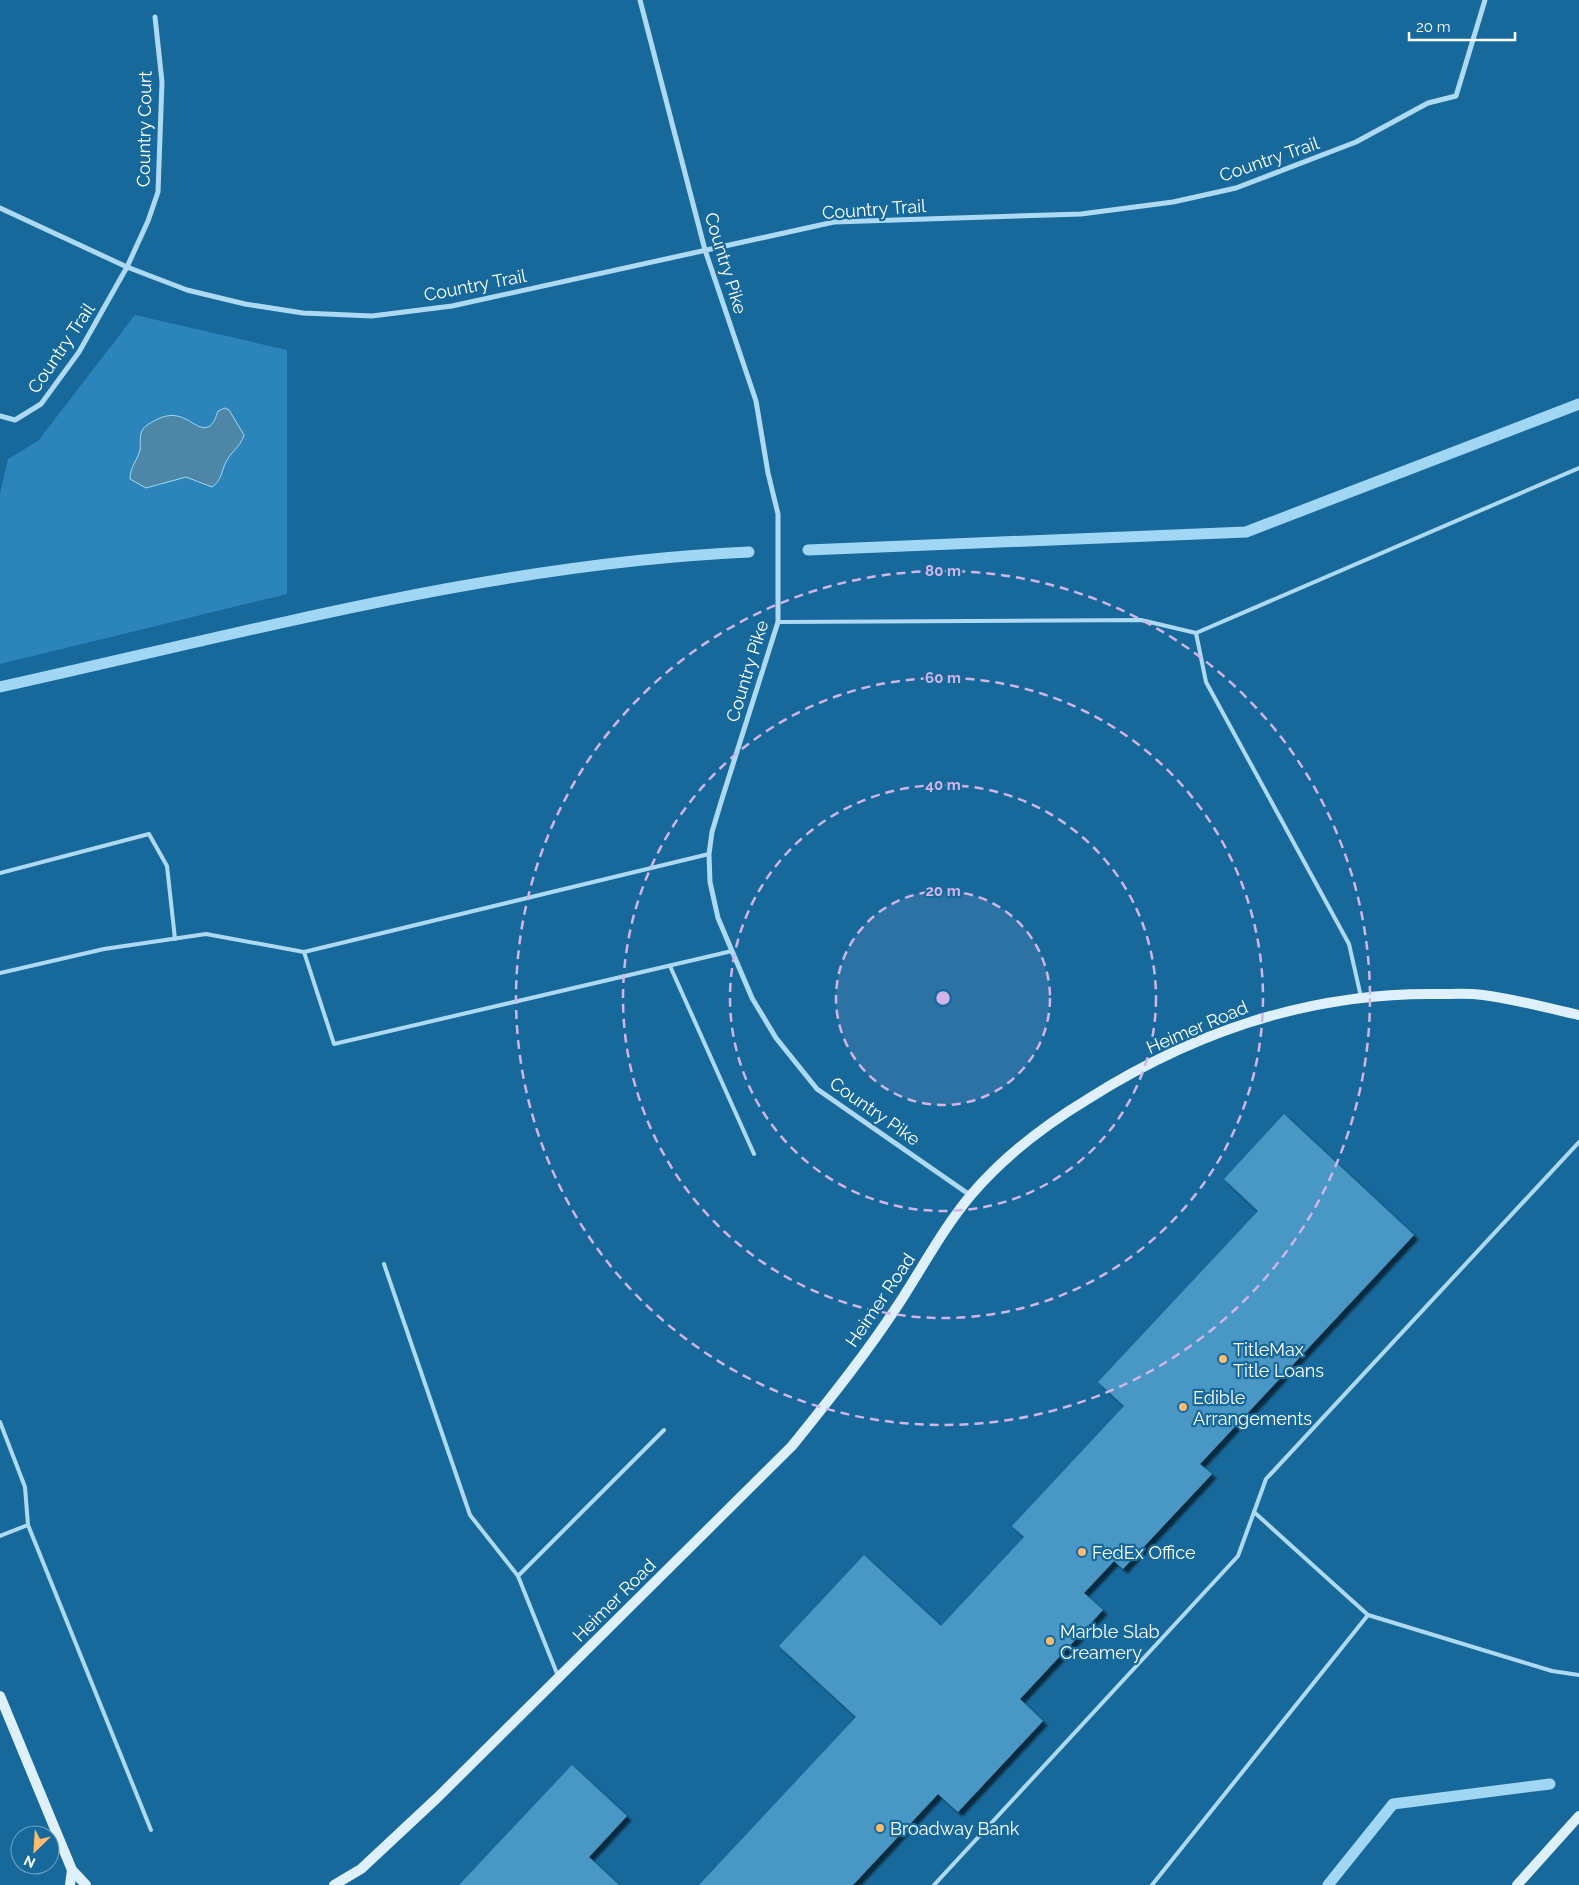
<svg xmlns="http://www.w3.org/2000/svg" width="1579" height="1885" font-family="Raleway,sans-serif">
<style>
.green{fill:#2b85ba}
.water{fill:#4e86a8;stroke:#a1d7f5}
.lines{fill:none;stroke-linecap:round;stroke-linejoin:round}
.stream{stroke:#a1d7f5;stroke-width:11}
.building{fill:#4997c5;filter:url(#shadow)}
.lane{stroke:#aed9f2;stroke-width:4}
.street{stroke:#aed9f2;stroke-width:5}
.secondary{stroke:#ddf0fc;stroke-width:10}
.ring{fill:none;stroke:#d1b5e9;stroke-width:2.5;stroke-dasharray:9 6}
.poi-dot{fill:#ffbc6f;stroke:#17699c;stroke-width:2}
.labels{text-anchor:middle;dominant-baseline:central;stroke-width:4.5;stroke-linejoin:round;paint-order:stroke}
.street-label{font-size:18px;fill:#fff;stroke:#17699c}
.poi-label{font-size:18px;fill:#fff;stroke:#17699c;text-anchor:start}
.centre{fill:#d1b5e9;stroke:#17699c;stroke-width:2.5}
.ring-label{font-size:15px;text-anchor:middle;font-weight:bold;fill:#d1b5e9;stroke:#17699c;stroke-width:4.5;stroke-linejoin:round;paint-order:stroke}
</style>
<defs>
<filter id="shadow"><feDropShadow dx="4.5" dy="4.5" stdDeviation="1" flood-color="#0009"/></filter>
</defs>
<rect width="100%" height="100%" fill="#17699c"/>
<path class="green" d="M135 315 287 350V594L0 664V494L8 459 38 441Z"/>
<path class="water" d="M225 408 229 410 244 435C240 448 231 451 226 462 221 472 222 480 212 487L186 477 146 488 130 479C130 467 137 461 140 450 141 444 139 436 142 431 144 426 149 424 154 421 183 404 194 432 208 427 214 425 216 416 218 411Z"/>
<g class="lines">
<g class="stream">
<path d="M808 550 1246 532 1579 404"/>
<path d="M0 687C245 633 497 563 749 552"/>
<path d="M1328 1885 1393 1804 1550 1784"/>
</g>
</g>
<g class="building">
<path d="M1284 1114 1414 1235 1200 1464 1212 1474 1123 1569 1114 1561 1084 1593 1103 1610 1020 1699 1043 1721 958 1812 938 1794 853 1885H699L856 1717 779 1646 864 1555 941 1626 1024 1537 1012 1526 1124 1406 1098 1382 1258 1211 1224 1179Z"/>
<path d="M572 1765 627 1816 589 1857 619 1885H459Z"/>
</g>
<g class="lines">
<g class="lane">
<path d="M778 622 1141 620 1196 633 1579 468"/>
<path d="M1196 633 1206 682 1349 944 1361 997"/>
<path d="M0 873 149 834 167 866 175 939"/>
<path d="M304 952 709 854"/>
<path d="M670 966 754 1154"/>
<path d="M0 973 104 949 206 934 304 952 334 1044 732 951"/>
<path d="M384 1264 470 1515 518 1576 558 1676"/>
<path d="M0 1422 25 1487 28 1525 151 1830"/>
<path d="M1254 1512 1368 1615 1552 1671 1579 1675"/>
<path d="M0 1536 28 1525"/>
<path d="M518 1576 664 1430"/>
<path d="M934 1885 1238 1556 1266 1479 1579 1142"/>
<path d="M1152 1885 1368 1615"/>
</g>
<g class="street">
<path d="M640 0 705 250 756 401 768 473 778 514V622L721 802 712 832 709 854 710 882 718 918 752 998 776 1038 817 1089 970 1195"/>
<path d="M0 208 127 267 187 290 245 304 303 313 372 316 452 306 834 222 1081 214 1173 202 1236 188 1356 142 1428 103 1456 96 1485 0"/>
<path d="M0 416 15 420 41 404 79 352 127 267 148 221 158 192 162 82 155 17"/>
</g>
<g class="secondary">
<path d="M0 1696 72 1870 86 1885"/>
<path d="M70 1885 72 1870"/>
<path d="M334 1885 361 1869 437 1798 792 1446C829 1400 866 1354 898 1305 921 1270 944 1227 971 1195 1004 1156 1045 1125 1088 1099 1195 1031 1311 992 1439 994 1453 994 1469 993 1483 995 1515 999 1547 1008 1579 1015"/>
<path d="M1517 1885 1579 1816"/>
</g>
</g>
<circle cx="943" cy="998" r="107" fill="#d1b5e9" fill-opacity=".12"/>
<g class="ring">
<circle cx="943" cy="998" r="107"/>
<circle cx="943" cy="998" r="213"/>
<circle cx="943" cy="998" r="320"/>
<circle cx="943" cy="998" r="427"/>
</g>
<g class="poi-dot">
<circle cx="1223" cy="1359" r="5"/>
<circle cx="1183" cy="1407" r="5"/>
<circle cx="1082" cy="1552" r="5"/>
<circle cx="1050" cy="1641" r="5"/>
<circle cx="880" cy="1828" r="5"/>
</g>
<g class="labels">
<g class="street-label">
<text transform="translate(144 129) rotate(-89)">Country Court</text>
<text transform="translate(1269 159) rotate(-19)">Country Trail</text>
<text transform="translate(874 209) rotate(-4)">Country Trail</text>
<text transform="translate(726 263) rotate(73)">Country Pike</text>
<text transform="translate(475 285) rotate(-11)">Country Trail</text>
<text transform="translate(61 348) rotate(-56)">Country Trail</text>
<text transform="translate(747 671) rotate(-73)">Country Pike</text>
<text transform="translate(1197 1027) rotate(-23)">Heimer Road</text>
<text transform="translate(875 1111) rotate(35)">Country Pike</text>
<text transform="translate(880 1300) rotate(-56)">Heimer Road</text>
<text transform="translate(614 1600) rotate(-45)">Heimer Road</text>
</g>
<g class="poi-label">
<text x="1233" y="1349">TitleMax<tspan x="1233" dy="21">Title Loans</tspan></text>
<text x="1193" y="1397">Edible<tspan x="1193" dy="21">Arrangements</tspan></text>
<text x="1092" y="1552">FedEx Office</text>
<text x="1060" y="1631">Marble Slab<tspan x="1060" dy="21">Creamery</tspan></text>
<text x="890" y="1828">Broadway Bank</text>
</g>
</g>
<circle cx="943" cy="998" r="8" class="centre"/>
<g class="ring-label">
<text x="943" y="576">80 m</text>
<text x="943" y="683">60 m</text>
<text x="943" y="790">40 m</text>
<text x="943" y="896">20 m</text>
</g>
<g transform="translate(35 1850) rotate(205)"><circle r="24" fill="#17699c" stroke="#74a5c4"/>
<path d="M0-4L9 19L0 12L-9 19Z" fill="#ffbc6f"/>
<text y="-8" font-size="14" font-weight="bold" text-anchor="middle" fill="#ffffff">N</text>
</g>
<path d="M1409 32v8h106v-8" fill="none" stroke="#ffffff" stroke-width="2.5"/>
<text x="1416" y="32" font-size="15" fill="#ffffff" stroke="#17699c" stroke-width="4" paint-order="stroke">20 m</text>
</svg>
